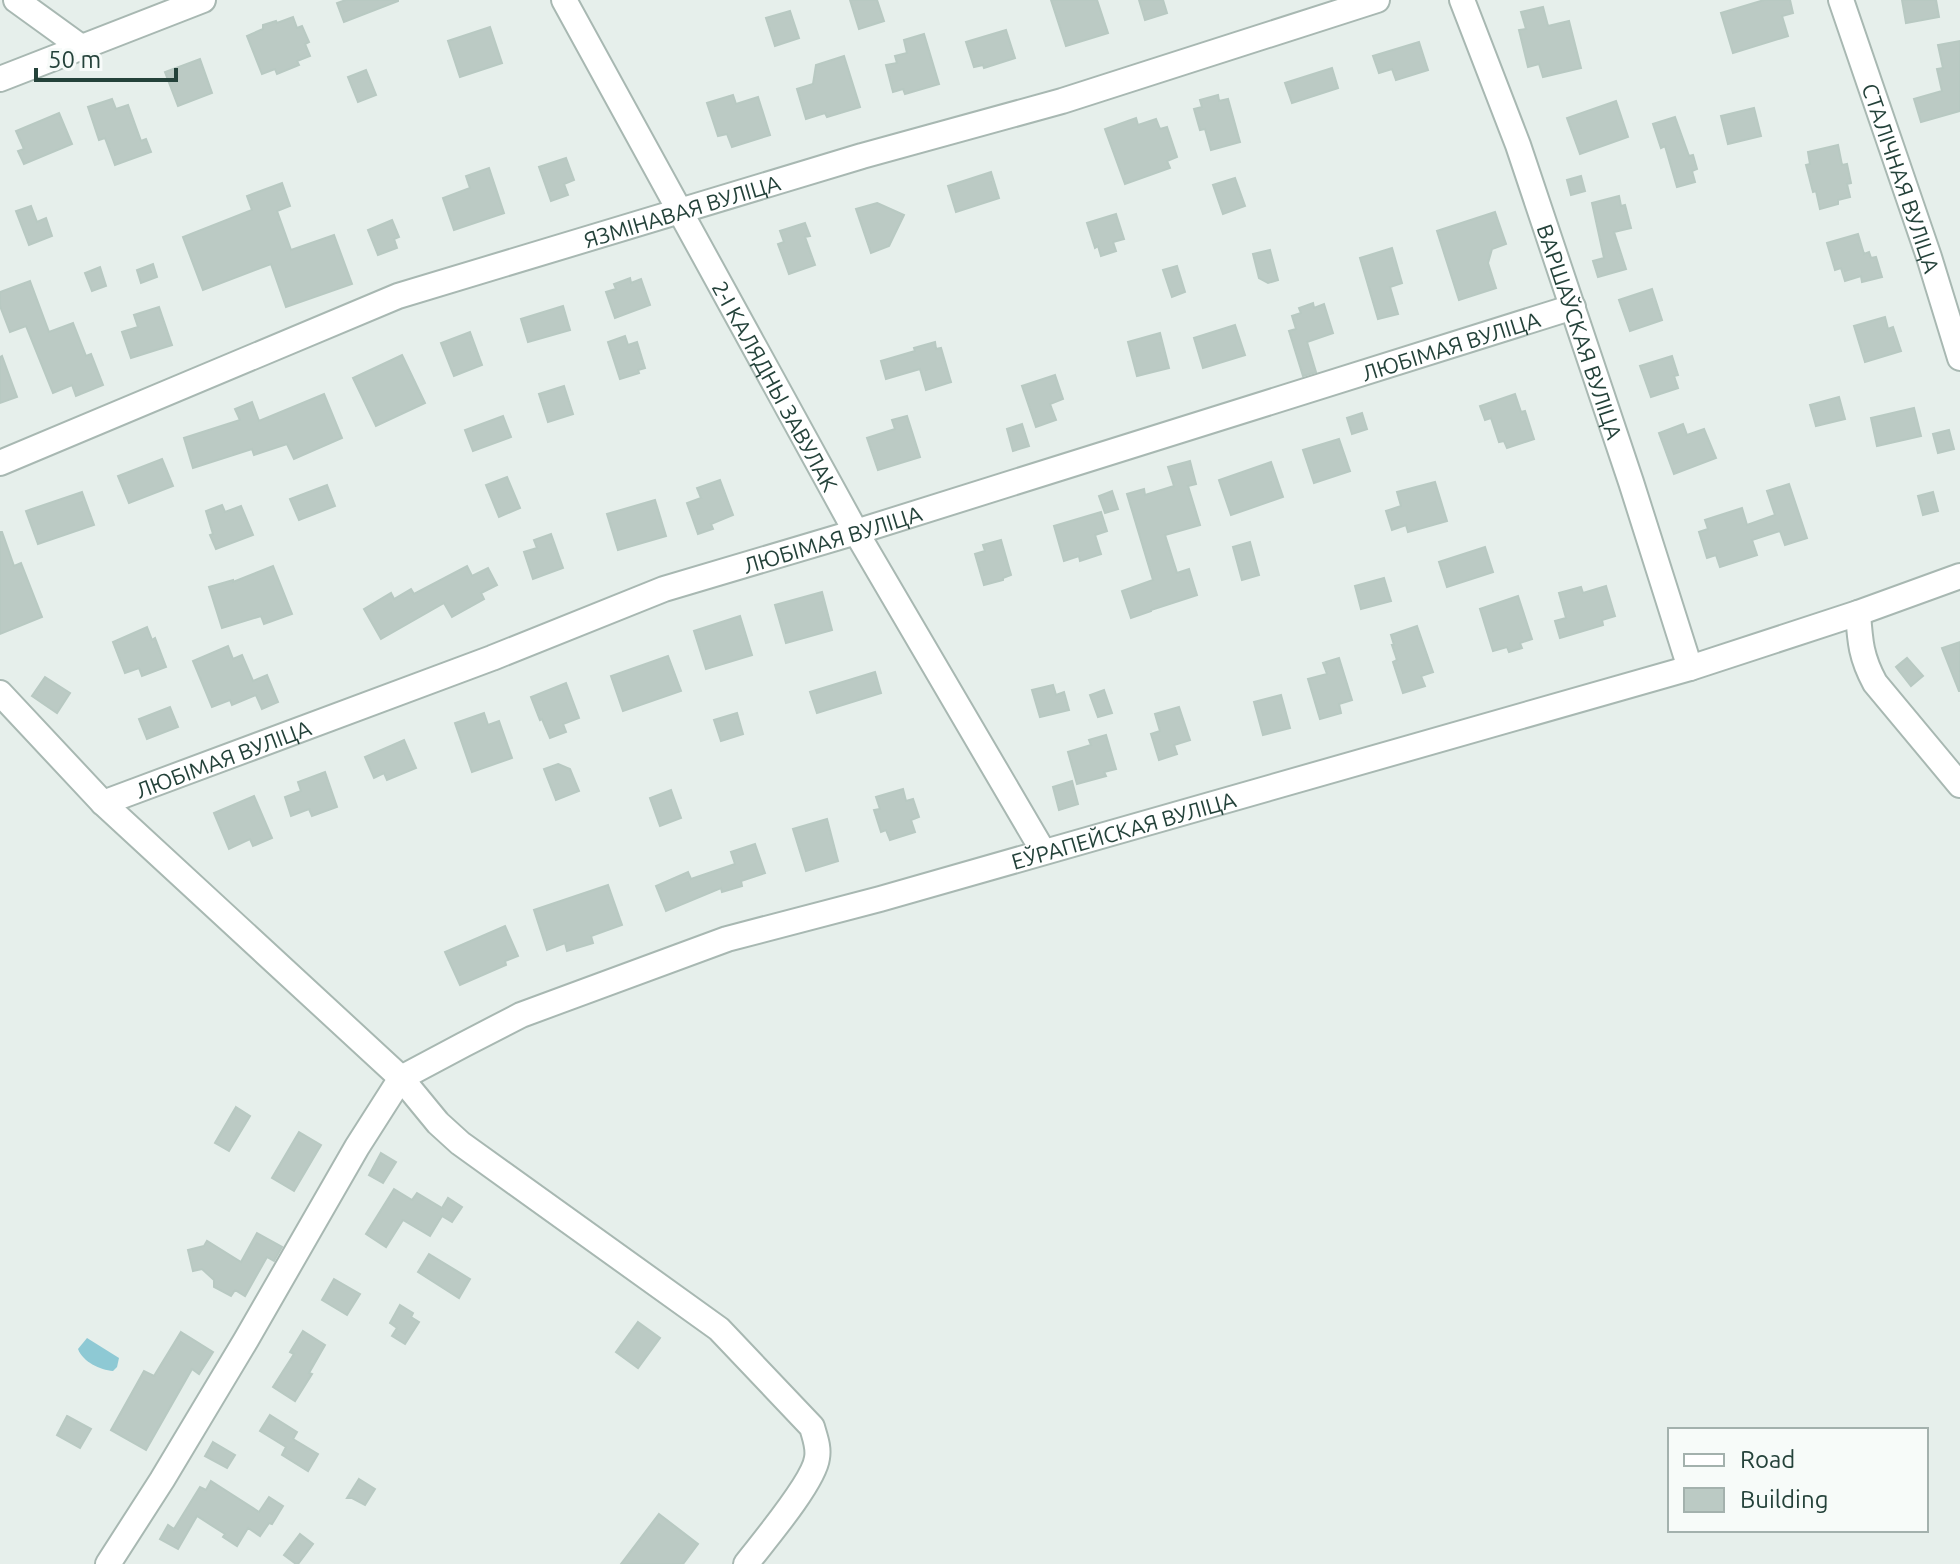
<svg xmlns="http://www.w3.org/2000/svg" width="1960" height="1564" font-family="Ubuntu,sans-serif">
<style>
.water{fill:#8ec9d4}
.building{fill:#bbcac4;stroke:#b8c9c2;stroke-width:2}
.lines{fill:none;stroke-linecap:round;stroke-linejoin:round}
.minor-casing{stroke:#a8b8b2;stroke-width:28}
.minor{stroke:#fff;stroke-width:24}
.labels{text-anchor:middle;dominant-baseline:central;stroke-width:6;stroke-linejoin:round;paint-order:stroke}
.street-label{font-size:22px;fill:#24423a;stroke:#f7fbf9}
</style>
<rect width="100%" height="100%" fill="#e6efeb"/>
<path class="water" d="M87 1338 119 1358 117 1367 113 1371C100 1370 83 1362 78 1349Z"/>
<g class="building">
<path d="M346 0H398V1L344 22 337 3Z"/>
<path d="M850 0H877L884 21 859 29Z"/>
<path d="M1051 0H1097L1108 33 1066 46Z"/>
<path d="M1139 0H1163L1167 13 1145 20Z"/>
<path d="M1764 0H1790L1793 13 1782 16 1788 36 1733 53 1721 13Z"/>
<path d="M1902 0H1936L1939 17 1906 23Z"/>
<path d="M1543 7 1548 26 1569 21 1581 68 1543 77 1539 64 1528 67 1519 30 1526 29 1521 12Z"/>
<path d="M790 11 799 38 775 46 766 18Z"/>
<path d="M293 17 297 28 302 26 309 42 305 44 310 56 297 61 299 65 277 74 275 69 262 74 247 36 263 29V25L276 21 277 23Z"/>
<path d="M490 27 502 63 460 77 448 41Z"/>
<path d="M1006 30 1015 58 984 68 983 65 974 67 966 42Z"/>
<path d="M924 34 939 84 905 94 903 89 893 92 886 65 897 63 895 56 907 53 904 40Z"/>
<path d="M1960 41V111L1921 122 1914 99 1942 91 1937 69 1943 68 1938 45Z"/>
<path d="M1419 42 1428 70 1396 80 1392 69 1379 73 1373 56Z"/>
<path d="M844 56 860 107 827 117 825 113 806 119 797 89 813 84 816 65Z"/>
<path d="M200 59 212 93 178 106 165 72Z"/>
<path d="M1332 68 1338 88 1292 103 1285 83Z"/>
<path d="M366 70 376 95 358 102 348 77Z"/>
<path d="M733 95 736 104 758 97 770 135 732 147 727 134 718 136 707 103Z"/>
<path d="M1218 95 1219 101 1228 99 1240 142 1211 150 1205 129 1200 130 1194 109 1202 107 1200 100Z"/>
<path d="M112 99 116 109 128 105 141 141 146 139 151 152 115 165 105 138 99 140 88 107Z"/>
<path d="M1616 101 1628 137 1580 154 1567 118Z"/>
<path d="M1754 108 1761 136 1728 144 1721 116Z"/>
<path d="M59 113 72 144 24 164 18 151 24 149 16 131Z"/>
<path d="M1675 117 1689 156 1693 155 1697 169 1692 171 1695 182 1677 187 1665 146 1661 148 1653 124Z"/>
<path d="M1136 118 1138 125 1156 119 1160 129 1167 127 1177 157 1167 161 1170 168 1125 184 1105 129Z"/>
<path d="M1838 145 1842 165 1847 164 1851 183 1847 184 1850 197 1838 200V204L1820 209 1816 191 1813 192 1806 165 1810 164 1808 152Z"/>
<path d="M566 158 574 180 564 184 568 195 551 201 539 167Z"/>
<path d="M489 168 504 213 454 230 443 198 470 188 466 176Z"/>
<path d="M991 172 999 198 956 212 948 186Z"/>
<path d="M1581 176 1585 191 1571 195 1567 180Z"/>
<path d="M1235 178 1245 206 1223 214 1213 185Z"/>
<path d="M282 183 290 206 277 211 291 250 334 235 352 284 286 307 271 264 203 290 183 237 252 210 247 196Z"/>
<path d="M1619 196 1621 206 1625 205 1631 228 1614 232 1626 269 1598 277 1593 261 1604 258 1592 203Z"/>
<path d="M877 203 904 215 889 246 871 253 856 209Z"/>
<path d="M31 206 37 222 46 218 52 236 29 245 16 211Z"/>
<path d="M1495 212 1506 244 1492 249 1488 263 1496 288 1459 300 1437 231Z"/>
<path d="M1116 214 1124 239 1113 242 1116 251 1101 256 1098 246 1095 248 1087 223Z"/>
<path d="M392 220 399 237 394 239 397 248 378 255 368 230Z"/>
<path d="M805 223 810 236 805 237 815 265 789 274 778 244 784 242 780 231Z"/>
<path d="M1858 234 1864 254 1869 252 1871 258 1876 257 1882 277 1862 282 1861 276 1845 281 1841 268 1835 270 1827 243Z"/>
<path d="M1392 248 1402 283 1390 287 1398 314 1378 319 1360 258Z"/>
<path d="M1270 250 1278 280 1268 283 1259 278 1253 254Z"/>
<path d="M153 264 157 277 141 283 137 270Z"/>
<path d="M1177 266 1185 292 1172 297 1163 270Z"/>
<path d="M100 267 106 286 92 291 85 273Z"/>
<path d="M630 278 631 283 641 279 650 305 615 318 606 292 616 289 614 284Z"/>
<path d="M30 281 49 332 73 323 86 356 91 354 103 385 76 396 72 385 53 393 26 326 10 332 0 306V292Z"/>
<path d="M1652 289 1662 320 1630 331 1619 300Z"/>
<path d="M1313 303 1314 308 1324 304 1333 333 1307 342 1316 372 1303 376 1289 331 1296 329 1292 316 1301 313 1299 308Z"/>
<path d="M563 306 570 330 528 342 521 319Z"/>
<path d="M159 307 172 345 131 358 122 332 138 327 134 315Z"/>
<path d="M1885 317 1888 329 1893 327 1901 351 1865 362 1854 326Z"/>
<path d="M1235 325 1245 355 1203 368 1194 338Z"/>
<path d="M470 332 482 365 454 376 441 343Z"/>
<path d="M1160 333 1169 368 1137 376 1128 342Z"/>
<path d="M625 336 628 345 637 342 645 368 638 370 639 373 620 379 608 342Z"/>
<path d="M935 342 936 349 941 348 951 382 926 390 920 369 886 379 881 361 915 351 914 348Z"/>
<path d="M402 355 425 403 376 426 353 378Z"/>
<path d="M2 356 17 397 0 403V357Z"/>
<path d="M1672 356 1678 375 1674 376 1678 388 1651 397 1640 366Z"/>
<path d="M1055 375 1063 399 1050 404 1056 420 1036 427 1022 386Z"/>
<path d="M564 386 573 414 548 422 539 394Z"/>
<path d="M324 394 342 438 294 459 287 444 254 455 252 449 193 468 184 438 240 420 235 409 252 402 259 421Z"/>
<path d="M1515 394 1521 412 1525 411 1534 439 1507 448 1504 441 1499 442 1491 418 1485 420 1480 406Z"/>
<path d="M1839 397 1845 419 1816 426 1810 405Z"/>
<path d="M1914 408 1921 436 1877 446 1871 418Z"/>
<path d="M1362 413 1367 429 1352 434 1347 418Z"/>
<path d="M503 416 511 437 473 451 465 430Z"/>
<path d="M907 416 920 457 878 470 867 438 895 429 892 420Z"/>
<path d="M1022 424 1029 446 1013 451 1007 429Z"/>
<path d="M1683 424 1687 435 1704 429 1716 458 1674 474 1659 433Z"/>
<path d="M1949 430 1954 449 1938 453 1933 434Z"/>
<path d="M1339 439 1350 471 1314 483 1303 450Z"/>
<path d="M162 459 173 486 129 503 118 476Z"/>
<path d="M1190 461 1196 484 1188 486 1200 525 1165 535 1177 573 1189 569 1197 595 1151 610V611L1131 618 1122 591 1153 580 1127 494 1144 489 1145 495 1174 486 1168 467Z"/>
<path d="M1271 462 1283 497 1231 515 1219 480Z"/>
<path d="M507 477 520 508 499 517 486 485Z"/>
<path d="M720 480 733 515 711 524 713 529 698 534 687 503 701 498 697 488Z"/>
<path d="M1435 482 1447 521 1408 532 1406 525 1392 530 1386 511 1401 506 1397 492Z"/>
<path d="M1789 484 1807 538 1785 545 1780 531 1752 540 1757 555 1720 567 1716 555 1707 558 1699 532 1708 529 1705 520 1742 508 1747 525 1775 515 1767 491Z"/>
<path d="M327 485 335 506 299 520 290 499Z"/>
<path d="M1112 491 1118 509 1105 513 1099 496Z"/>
<path d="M82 492 94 525 38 544 26 511Z"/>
<path d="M1933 492 1938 511 1923 515 1918 496Z"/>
<path d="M655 500 666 536 618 550 607 514Z"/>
<path d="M222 505 225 512 241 506 253 535 216 549 210 535 213 534 206 511Z"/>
<path d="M1101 512 1107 531 1095 535 1101 554 1080 561 1079 556 1064 561 1054 526Z"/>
<path d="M0 532H2L14 566 21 563 42 617 0 634Z"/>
<path d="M551 534 563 568 533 579 524 552 537 548 534 540Z"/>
<path d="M1001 540 1011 575 1003 578V580L984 585 975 554 985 551 983 545Z"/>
<path d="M1250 542 1259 575 1242 580 1233 547Z"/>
<path d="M1485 547 1493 572 1447 587 1439 562Z"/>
<path d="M273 566 292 614 264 624 261 616 222 628 209 587 233 580V582Z"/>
<path d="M467 566 472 576 488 568 497 585 481 593 484 599 452 617 444 603 381 639 364 609 391 593 394 599 411 589 414 594Z"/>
<path d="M1384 578 1391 601 1361 609 1355 586Z"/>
<path d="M1606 586 1615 616 1602 620 1603 625 1560 638 1555 621 1566 618 1559 593 1581 587 1583 593Z"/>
<path d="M822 592 832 630 786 643 775 605Z"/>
<path d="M1518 596 1532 639 1520 643 1522 648 1509 652 1507 647 1493 651 1480 609Z"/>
<path d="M740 616 752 655 706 669 694 631Z"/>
<path d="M1417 626 1433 672 1421 676 1425 686 1403 693 1393 662 1397 660 1392 645H1394L1391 635Z"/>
<path d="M147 627 152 640 155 638 166 667 142 676 139 668 125 673 113 642Z"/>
<path d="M1960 642V691H1959L1942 648Z"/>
<path d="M228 646 233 659 242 655 253 681 267 675 278 702 262 709 256 695 232 705 230 700 212 707 193 661Z"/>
<path d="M668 656 681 691 623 711 611 676Z"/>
<path d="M1339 658 1352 700 1339 704 1341 713 1320 719 1308 679 1327 674 1323 663Z"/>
<path d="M1907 658 1923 676 1911 686 1896 667Z"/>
<path d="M875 672 881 693 817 713 810 692Z"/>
<path d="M45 677 70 693 57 713 32 696Z"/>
<path d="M566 683 579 718 563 724 566 732 550 738 542 719 540 720 531 697Z"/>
<path d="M1053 685 1056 695 1064 692 1069 710 1040 717 1032 690Z"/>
<path d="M1104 690 1112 713 1098 717 1090 695Z"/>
<path d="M1281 695 1290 728 1263 735 1254 702Z"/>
<path d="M170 707 178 727 147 739 139 719Z"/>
<path d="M1179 707 1190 740 1174 745 1177 754 1159 760 1151 734 1160 731 1155 714Z"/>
<path d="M484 713 488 725 499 721 512 758 472 772 455 723Z"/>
<path d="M737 713 743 734 721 741 714 720Z"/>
<path d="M1106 735 1116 769 1104 772 1106 776 1077 784 1068 752 1091 745 1089 740Z"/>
<path d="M404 740 416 768 387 780 384 773 374 778 365 757Z"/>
<path d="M558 764 570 769 579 791 556 800 544 769Z"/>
<path d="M325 772 337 807 312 816 309 809 291 816 285 797 301 791 298 782Z"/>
<path d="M1072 781 1078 804 1059 810 1053 787Z"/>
<path d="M903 789 906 801 913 799 919 817 911 820 915 832 890 840 886 830 881 832 874 810 880 809 876 797Z"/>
<path d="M671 790 681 818 660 826 650 798Z"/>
<path d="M254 796 272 838 253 846 250 839 229 849 214 813Z"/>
<path d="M827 819 838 861 806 871 793 829Z"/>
<path d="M755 844 765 873 741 881 742 886 722 892 721 888 666 911 656 886 688 872 691 879 735 864 731 852Z"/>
<path d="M608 885 622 925 591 936 593 943 567 951 565 943 547 950 534 910Z"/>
<path d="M505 926 518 956 505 961 506 965 460 985 445 952Z"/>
<path d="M236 1107 250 1116 229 1151 215 1143Z"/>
<path d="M299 1132 321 1145 294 1191 272 1178Z"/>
<path d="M381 1153 396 1162 383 1183 369 1175Z"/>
<path d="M394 1189 412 1200 417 1193 442 1208 448 1198 462 1207 452 1222 442 1216 430 1236 403 1220 386 1247 366 1234Z"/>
<path d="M257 1233 282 1247 274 1261 267 1257 245 1296 235 1290 231 1296 214 1287V1280L202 1269 193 1271 188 1250 204 1246 207 1241 241 1262Z"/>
<path d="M429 1254 470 1279 459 1298 418 1272Z"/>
<path d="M334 1279 360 1294 347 1315 322 1300Z"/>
<path d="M400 1305 413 1313 411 1317 419 1322 405 1344 392 1336 397 1328 390 1323Z"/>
<path d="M638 1322 660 1338 638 1368 616 1352Z"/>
<path d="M303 1331 325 1345 309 1373 312 1374 295 1401 273 1387 294 1354 290 1352Z"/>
<path d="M181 1332 213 1352 199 1374 192 1369 146 1450 111 1430 144 1371 154 1376Z"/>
<path d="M270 1415 297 1432 293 1439 318 1454 308 1471 282 1455 286 1447 260 1431Z"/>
<path d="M67 1416 91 1429 80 1448 57 1435Z"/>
<path d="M213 1442 235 1455 227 1468 205 1456Z"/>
<path d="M359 1479 375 1489 365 1505 352 1498H347Z"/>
<path d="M211 1481 259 1512 269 1497 283 1506 272 1524 269 1523 260 1536 248 1528 237 1546 223 1537 225 1534 197 1516 178 1549 160 1539 168 1525 174 1529 200 1487 206 1490Z"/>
<path d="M659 1514 698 1544 683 1564H621Z"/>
<path d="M300 1534 313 1544 298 1564H296L284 1555Z"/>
</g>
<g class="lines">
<g class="minor-casing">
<g id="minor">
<path d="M16 0 81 47"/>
<path id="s1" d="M564 0 856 532 1043 851"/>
<path id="s2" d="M1462 0 1518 145 1631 482 1690 668"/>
<path id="s3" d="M1841 0 1929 257 1960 358"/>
<path d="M0 79 203 0"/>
<path id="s4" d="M0 463 398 296 862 156 1062 101 1377 0"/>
<path d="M1858 613C1860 642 1861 657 1875 683L1960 785"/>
<path d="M0 693 103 803 401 1078 438 1123 460 1143 719 1329 812 1427C815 1438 819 1447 817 1458 814 1482 763 1542 746 1564"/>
<path id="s5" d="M103 803 492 658 664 589 856 532 1573 307"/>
<path id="s6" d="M108 1564 162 1480 246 1340 357 1147 401 1078 463 1045 521 1015 727 939 880 899 1690 668 1858 613 1960 576"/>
</g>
</g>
<use href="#minor" class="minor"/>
</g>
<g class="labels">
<g class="street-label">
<text stroke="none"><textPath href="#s3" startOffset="188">СТАЛІЧНАЯ ВУЛІЦА</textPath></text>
<text stroke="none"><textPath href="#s4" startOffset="728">ЯЗМІНАВАЯ ВУЛІЦА</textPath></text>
<text stroke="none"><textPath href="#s2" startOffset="352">ВАРШАЎСКАЯ ВУЛІЦА</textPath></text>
<text stroke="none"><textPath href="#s5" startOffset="1424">ЛЮБІМАЯ ВУЛІЦА</textPath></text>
<text stroke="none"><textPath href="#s1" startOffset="440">2-І КАЛЯДНЫ ЗАВУЛАК</textPath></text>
<text stroke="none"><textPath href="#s5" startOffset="776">ЛЮБІМАЯ ВУЛІЦА</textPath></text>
<text stroke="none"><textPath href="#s5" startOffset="128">ЛЮБІМАЯ ВУЛІЦА</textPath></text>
<text stroke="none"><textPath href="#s6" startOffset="1334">ЕЎРАПЕЙСКАЯ ВУЛІЦА</textPath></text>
</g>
</g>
<rect x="1668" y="1428" width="260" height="104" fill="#f7fbf9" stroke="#a3b1ad" stroke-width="2"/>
<rect x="1684" y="1454" width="40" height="12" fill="#ffffff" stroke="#a3b1ad" stroke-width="2"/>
<text x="1740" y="1468" font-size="24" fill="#24423a">Road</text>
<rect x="1684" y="1488" width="40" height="24" fill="#bbcac4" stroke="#a3b1ad" stroke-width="2"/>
<text x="1740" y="1508" font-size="24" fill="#24423a">Building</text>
<path d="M36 68v12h140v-12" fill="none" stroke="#24423a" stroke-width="4"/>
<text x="48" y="68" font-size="24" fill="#24423a" stroke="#f7fbf9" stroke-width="6" paint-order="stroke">50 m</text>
</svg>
